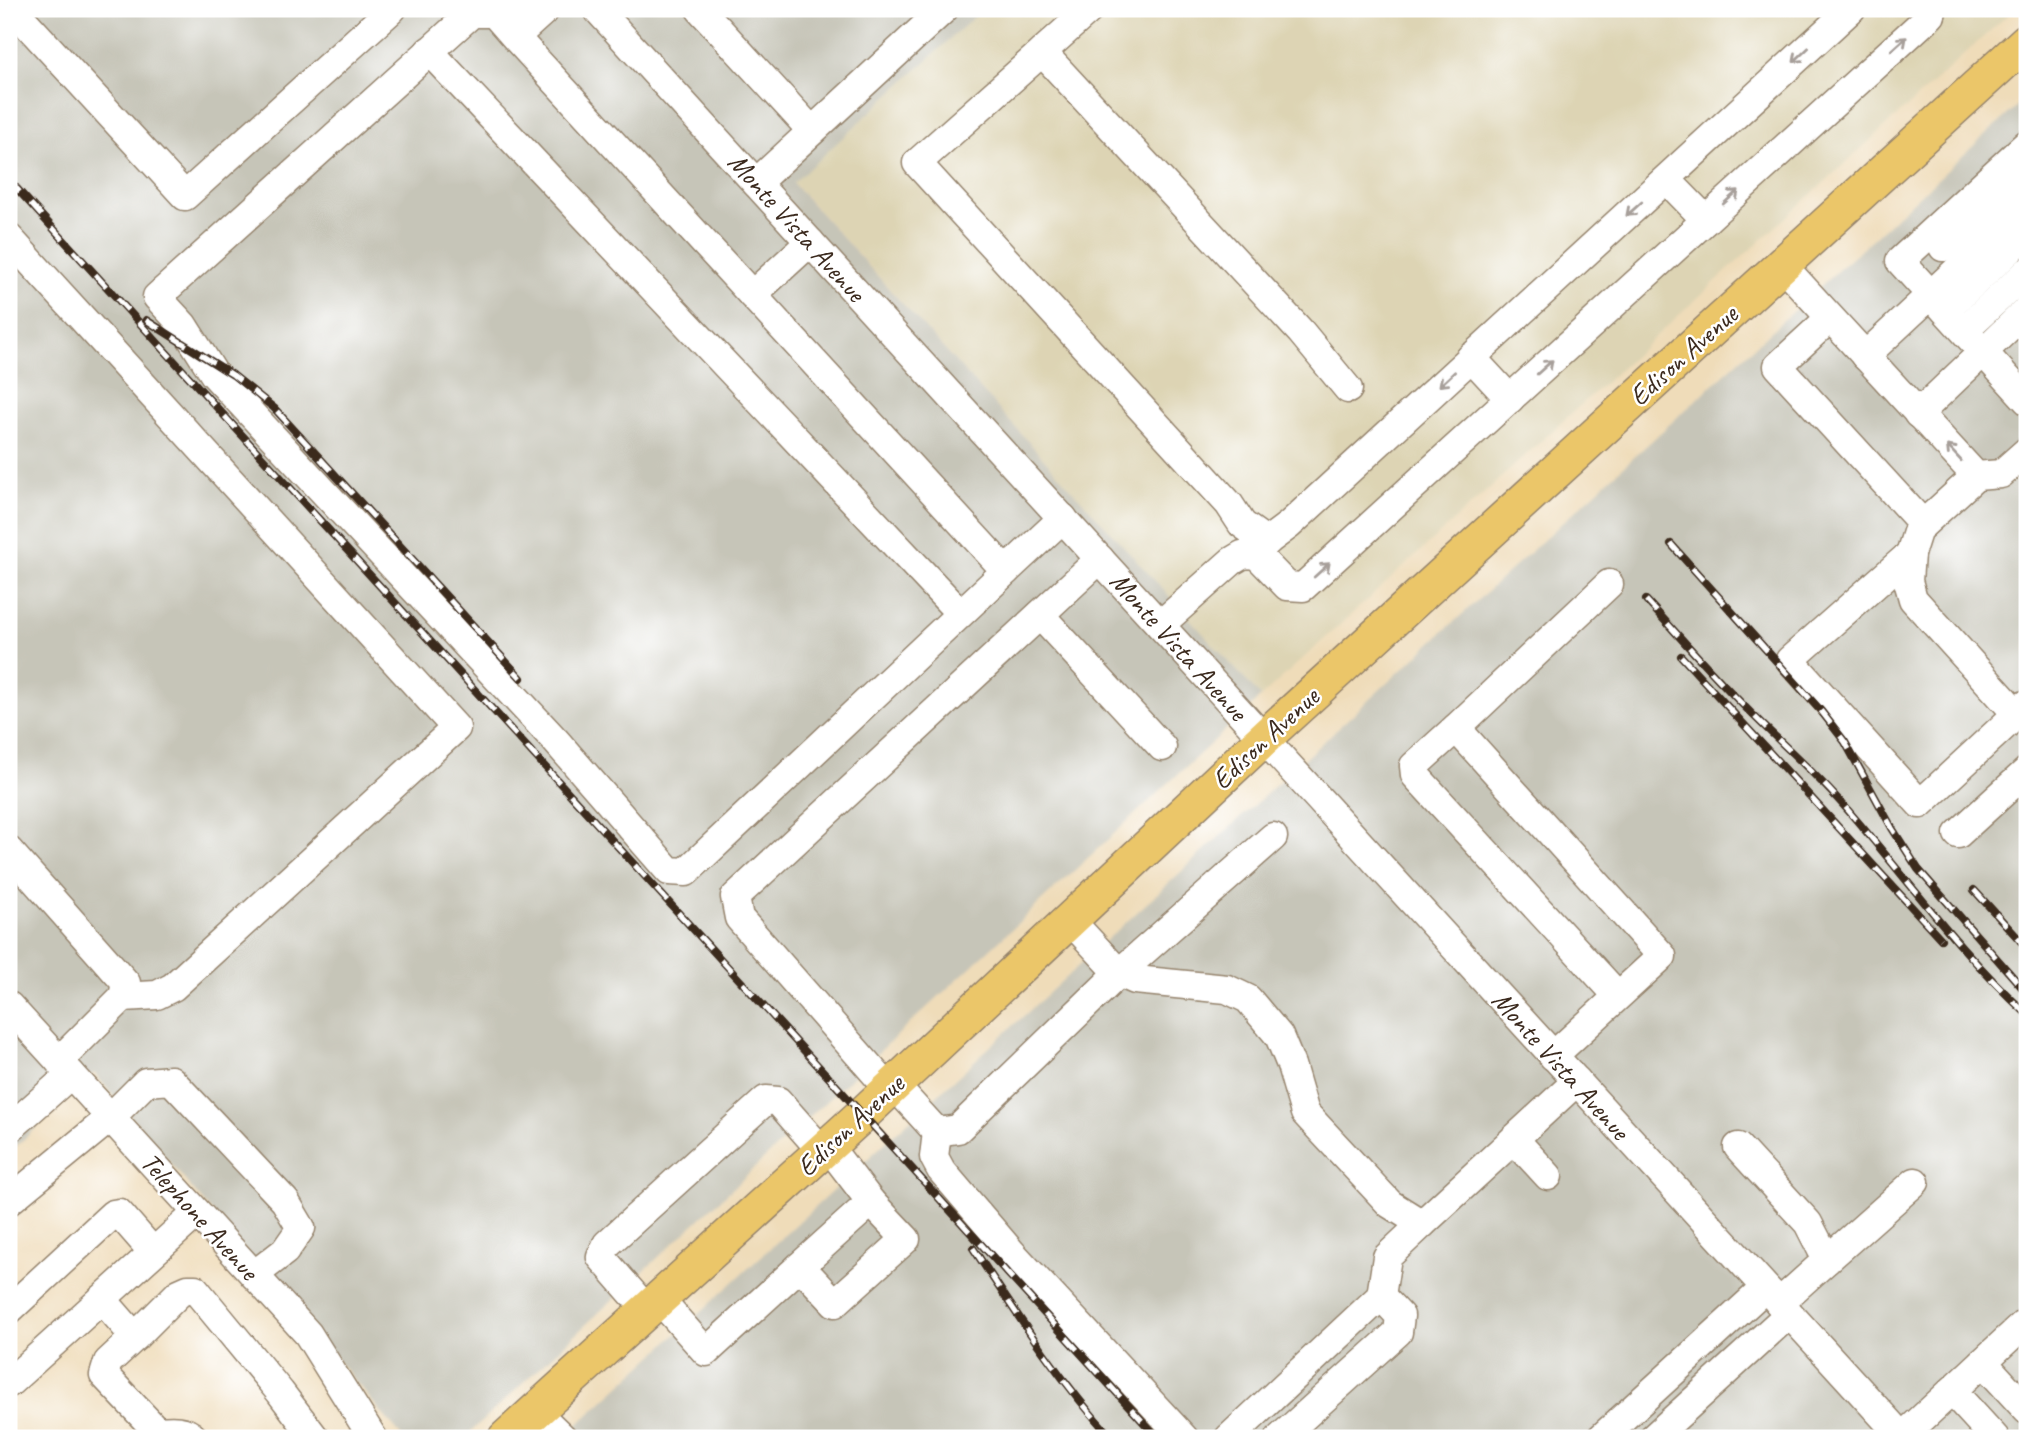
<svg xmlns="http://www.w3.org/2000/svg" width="2036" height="1447" font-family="Caveat,sans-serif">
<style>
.built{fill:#ddd4b4}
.industrial{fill:#c6c5b8}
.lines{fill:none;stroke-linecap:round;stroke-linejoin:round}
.minor-casing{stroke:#95836c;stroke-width:31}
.major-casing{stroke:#95836c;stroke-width:38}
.minor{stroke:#fff;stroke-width:28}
.major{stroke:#ebc669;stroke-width:35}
.rail-casing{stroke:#3b2a1e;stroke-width:8}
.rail{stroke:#fff;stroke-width:5;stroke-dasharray:16;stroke-linecap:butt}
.oneway{stroke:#a79f9a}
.labels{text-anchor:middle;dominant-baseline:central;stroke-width:5;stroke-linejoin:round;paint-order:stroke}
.street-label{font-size:28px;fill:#3b2a1e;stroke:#fff}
</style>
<rect width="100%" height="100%" fill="#fff"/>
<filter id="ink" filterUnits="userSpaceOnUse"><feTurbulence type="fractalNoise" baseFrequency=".0143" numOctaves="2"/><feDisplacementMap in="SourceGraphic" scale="14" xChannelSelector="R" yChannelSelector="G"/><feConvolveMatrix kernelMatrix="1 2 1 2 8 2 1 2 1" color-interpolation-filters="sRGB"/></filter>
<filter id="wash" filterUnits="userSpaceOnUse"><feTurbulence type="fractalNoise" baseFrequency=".00686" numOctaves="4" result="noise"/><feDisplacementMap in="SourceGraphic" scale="28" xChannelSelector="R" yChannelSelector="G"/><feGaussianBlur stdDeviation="1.57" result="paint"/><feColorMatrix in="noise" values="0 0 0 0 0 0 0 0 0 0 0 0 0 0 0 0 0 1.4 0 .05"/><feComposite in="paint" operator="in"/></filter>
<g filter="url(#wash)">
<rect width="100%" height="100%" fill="#efdcb9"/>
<path class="built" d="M983 9H2014L1261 697 793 182Z"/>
<g class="industrial">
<path d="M9 9H983L793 183 1261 697 464 1438H403L94 1073 9 1153Z"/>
<path d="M2027 97V1438H563Z"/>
</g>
</g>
<g filter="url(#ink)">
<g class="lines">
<g class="minor-casing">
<g id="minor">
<path d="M13 9 185 196 392 9"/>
<path d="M597 9 1903 1438"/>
<path d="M700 9 812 131"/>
<path d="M515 37 494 13H472L157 297 183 325 214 374 555 740 669 871 686 872 1006 571 515 37 546 9"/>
<path d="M429 51 960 613"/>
<path d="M1042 52 1090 9"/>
<path d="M2027 144 1900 261 2027 400"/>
<path d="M1667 180 1706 220"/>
<path d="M756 183 944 9"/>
<path d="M9 238 456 728 173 987 157 995 123 997"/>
<path d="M1943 247 2027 171"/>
<path d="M1782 265 1976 476 2001 474 2027 451"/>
<path d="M752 295 810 242"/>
<path d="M1945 310 2027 234"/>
<path d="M1830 318 1778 366 1923 524"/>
<path d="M1964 330 2027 272"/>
<path d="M1865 356 2027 205"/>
<path d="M1471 357 1510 399"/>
<path d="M1918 414 2027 310"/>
<path d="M1976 476 1918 529 1910 554 1908 581 1913 599 2017 714 2027 704"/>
<path d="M1267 542 1242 524 1229 504 917 163 1042 52 1301 332 1348 389"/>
<path d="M1250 554 1258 556 1287 586 1303 587 1931 15 1932 9"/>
<path d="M1910 554 1790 660 1920 804 2017 714"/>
<path d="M1006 571 1063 518"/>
<path d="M1040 615 1162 747"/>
<path d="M1160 625 1232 561 1242 555 1250 554 1289 525 1851 9"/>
<path d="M1456 728 1609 584"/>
<path d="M1958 834 2027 771"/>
<path d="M9 851 126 983 123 997 59 1061"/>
<path d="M1070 920 1119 973 1135 980 1227 989 1248 999 1279 1036 1291 1065 1305 1113 1390 1204 1422 1224 1577 1081"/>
<path d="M9 1006 308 1334 373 1438"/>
<path d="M1553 1056 1662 956 1456 728 1414 766 1415 775 1618 996"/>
<path d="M894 1085 937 1132 958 1129 1119 973 1273 837"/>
<path d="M889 1089 739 918 735 897 1100 559"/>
<path d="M9 1129 71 1074"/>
<path d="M937 1132 934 1157 941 1170 1012 1253 1184 1438"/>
<path d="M1514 1139 1548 1176"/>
<path d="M1738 1147 1808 1223 1827 1260 1779 1303"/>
<path d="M9 1201 110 1118 146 1082 171 1080 285 1201 301 1228 285 1251 254 1275"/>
<path d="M1827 1260 1915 1182"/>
<path d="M800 1266 871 1202"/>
<path d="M102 1299 135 1337 179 1293 188 1289H195L280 1392 315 1438"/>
<path d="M659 1299 706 1352 800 1266 835 1303 906 1239 871 1202 828 1146"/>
<path d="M9 1310 113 1214 119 1213 153 1252"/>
<path d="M647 1310 601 1257 607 1244 766 1100 778 1101 822 1151"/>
<path d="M135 1337 108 1362 104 1375 157 1431C170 1430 185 1428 194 1438"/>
<path d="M1983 1362 2027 1410"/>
<path d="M9 1383 197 1213"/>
<path d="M1952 1391 1995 1438"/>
<path d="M535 1411 563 1438"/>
<path d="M1902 1437 2027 1321"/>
<path d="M1229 1438 1381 1296 1387 1257 1422 1224"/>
<path d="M1280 1438 1398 1332 1400 1316 1381 1296"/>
<path d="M1601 1438 1765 1288"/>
<path d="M1653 1438 1789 1314"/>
</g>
</g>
<g class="major-casing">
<path id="major" d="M506 1438 862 1115 1264 738 2027 41"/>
</g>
<use href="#minor" class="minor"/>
<use href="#major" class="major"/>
<g class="rail-casing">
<g id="rail">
<path d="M9 180 1158 1438"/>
<path d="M146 320 233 375 274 408 521 678"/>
<path d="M1671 544 1821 711 1845 742 1892 828 1918 869 2027 993"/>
<path d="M1646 600C1681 638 1715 677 1751 713 1785 747 1821 778 1852 815 1910 882 1961 954 2027 1014"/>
<path d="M1681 656 1941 939"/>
<path d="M1974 890 2027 948"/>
<path d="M973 1248C1016 1313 1059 1380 1112 1438"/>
</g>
</g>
<use href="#rail" class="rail"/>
</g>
<defs><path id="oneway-shaft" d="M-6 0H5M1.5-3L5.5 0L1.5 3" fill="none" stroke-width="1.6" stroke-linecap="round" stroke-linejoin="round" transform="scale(1.75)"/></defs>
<g class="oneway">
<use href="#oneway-shaft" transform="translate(1899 44) rotate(-42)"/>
<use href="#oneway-shaft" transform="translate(1801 55) rotate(137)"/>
<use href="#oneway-shaft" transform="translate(1731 197) rotate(-42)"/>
<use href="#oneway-shaft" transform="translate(1634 209) rotate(138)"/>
<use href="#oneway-shaft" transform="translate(1545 367) rotate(-42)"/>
<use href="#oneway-shaft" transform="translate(1447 379) rotate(137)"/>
<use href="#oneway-shaft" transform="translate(1954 453) rotate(-133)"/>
<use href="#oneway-shaft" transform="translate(1322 570) rotate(-42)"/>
</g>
</g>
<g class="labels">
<g class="street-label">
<text transform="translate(797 227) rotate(48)">Monte Vista Avenue</text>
<text transform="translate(1683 355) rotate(-42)">Edison Avenue</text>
<text transform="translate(1179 646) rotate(48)">Monte Vista Avenue</text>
<text transform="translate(1265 738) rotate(-43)">Edison Avenue</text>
<text transform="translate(1561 1065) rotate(48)">Monte Vista Avenue</text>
<text transform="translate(850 1125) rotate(-43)">Edison Avenue</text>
<text transform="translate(200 1216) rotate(48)">Telephone Avenue</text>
</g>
</g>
<rect width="2036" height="1447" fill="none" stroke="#fff" stroke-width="35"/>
</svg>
